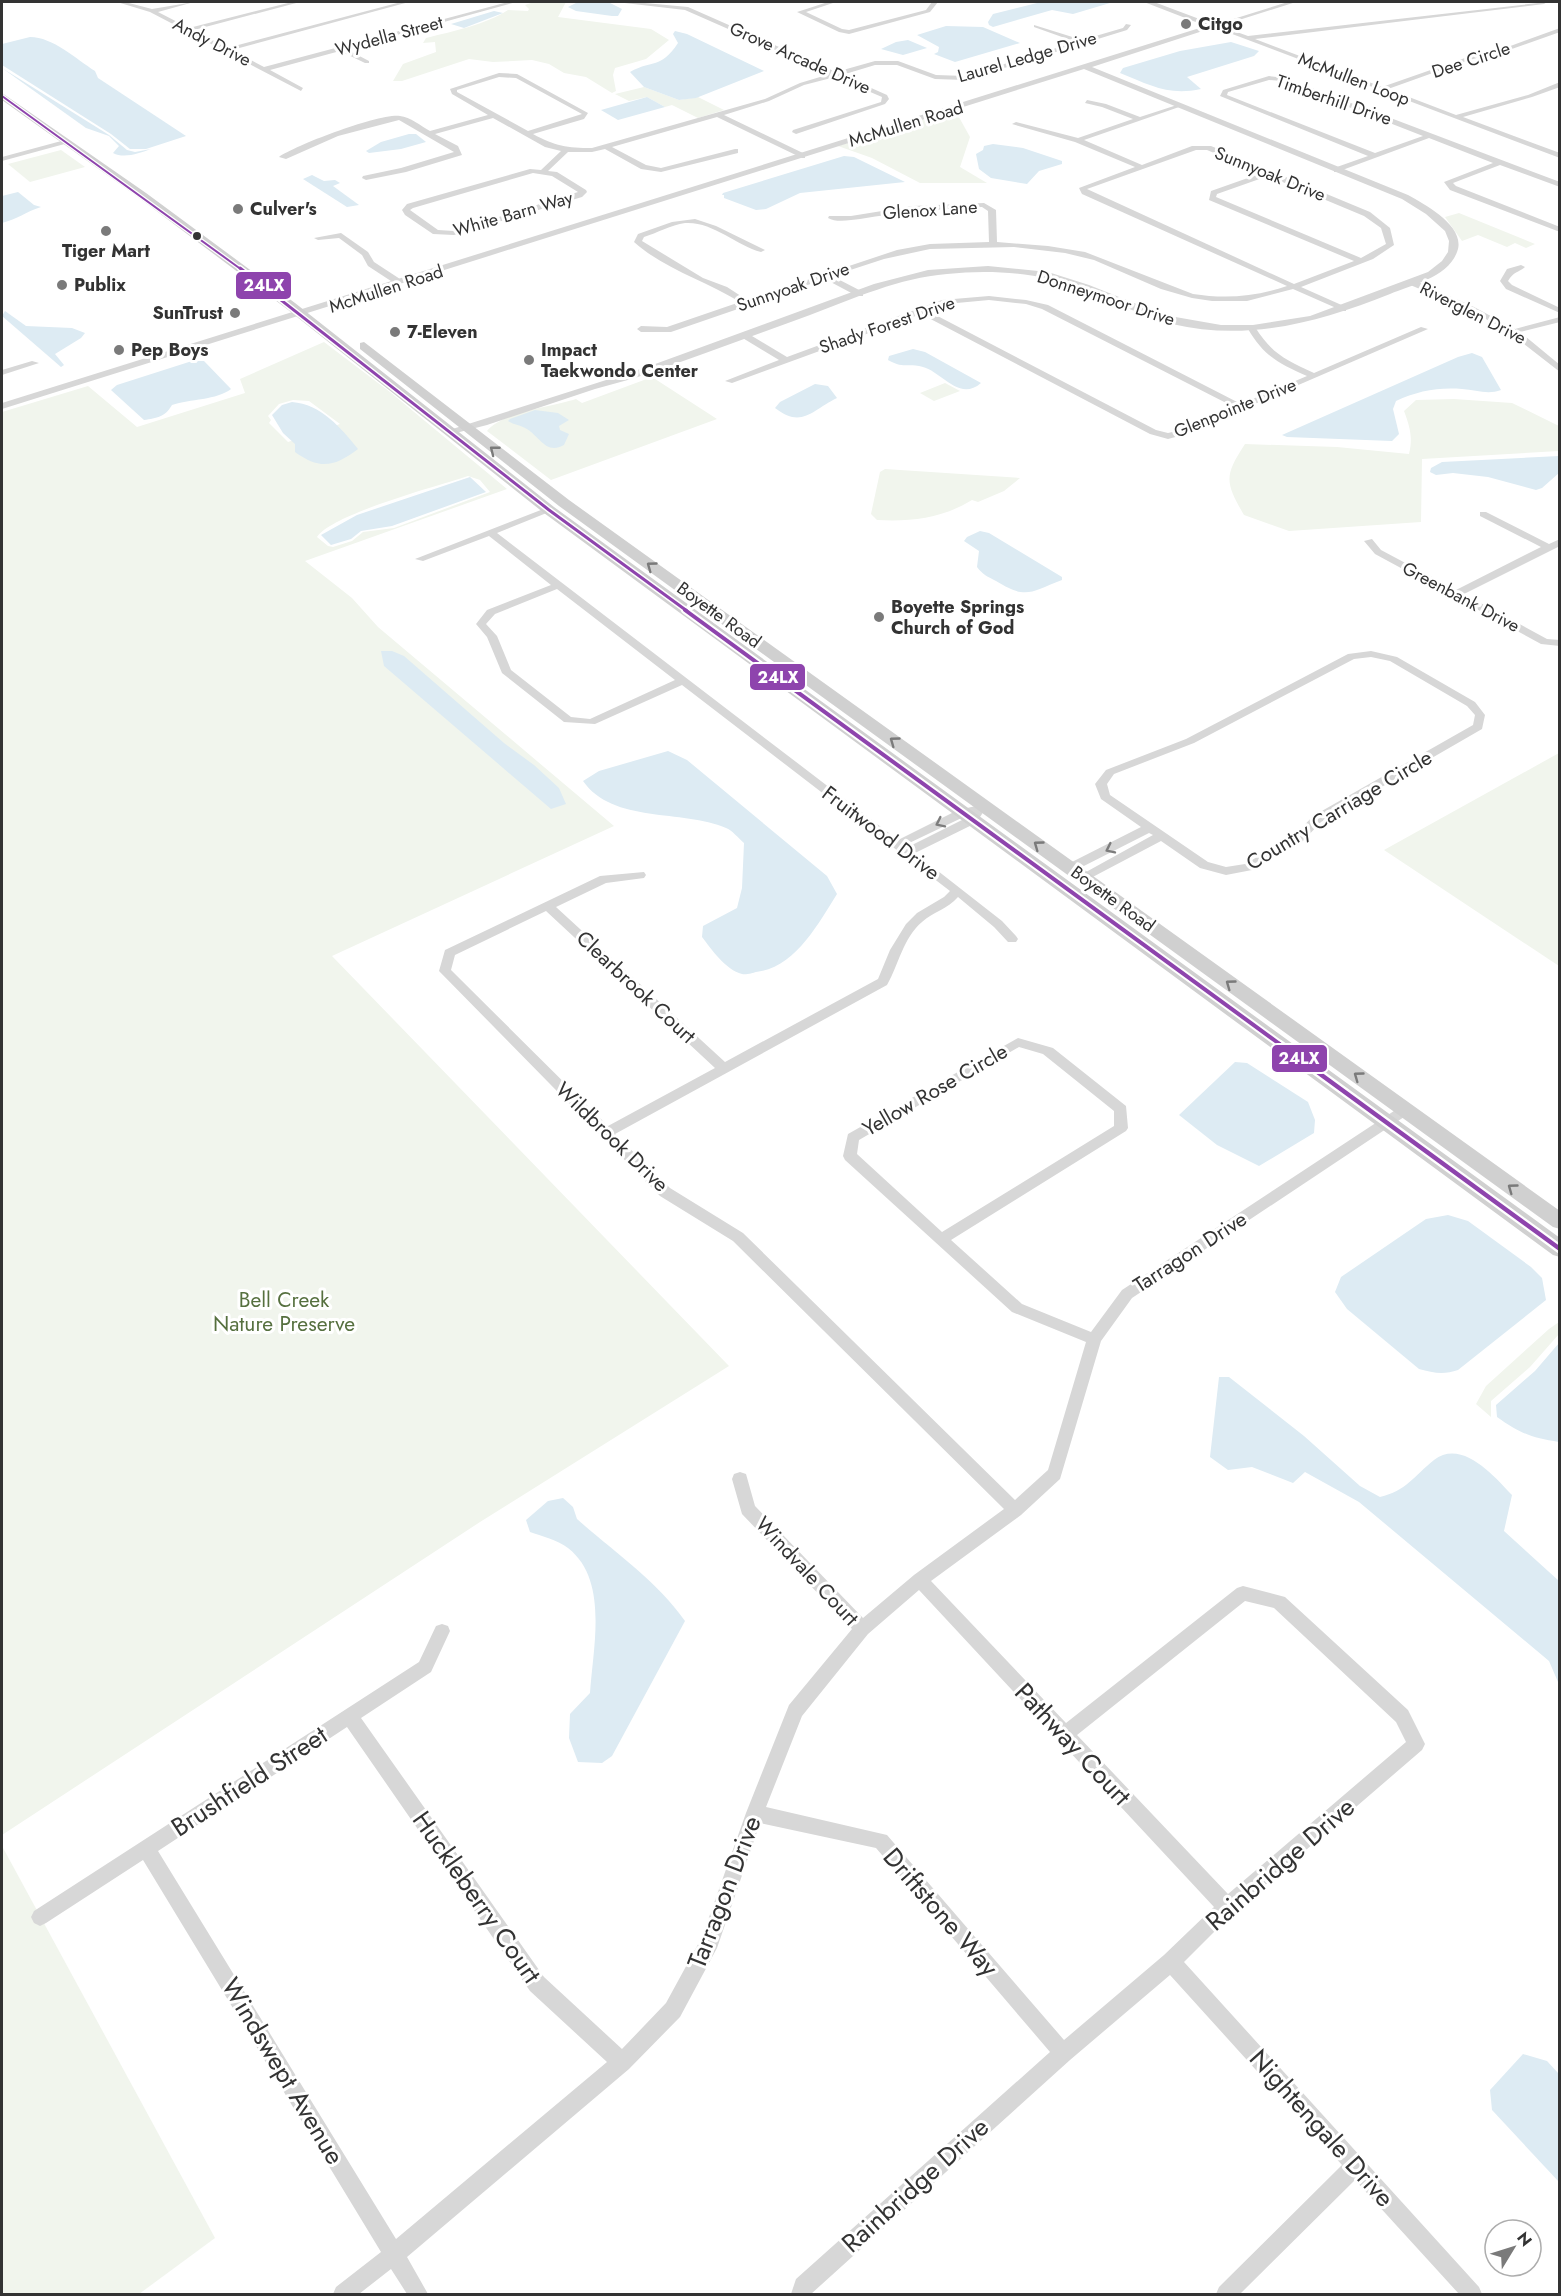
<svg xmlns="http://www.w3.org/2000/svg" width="1561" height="2296" font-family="Jost,sans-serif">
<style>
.green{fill:#f1f5ed;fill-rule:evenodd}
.water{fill:#ddebf3}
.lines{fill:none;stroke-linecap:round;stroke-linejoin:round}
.minor{fill:#d7d7d7;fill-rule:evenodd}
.tertiary{fill:#d7d7d7;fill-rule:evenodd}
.secondary{fill:#d0d0d0;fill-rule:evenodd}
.bus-1-far3-casing{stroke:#fff;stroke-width:4.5}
.bus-1-far2-casing{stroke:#fff;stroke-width:6}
.bus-1-far1-casing{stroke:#fff;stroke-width:8}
.bus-1-casing{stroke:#fff;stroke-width:9}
.bus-1-far3{stroke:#8e44ad;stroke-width:2}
.bus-1-far2{stroke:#8e44ad;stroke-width:3}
.bus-1-far1{stroke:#8e44ad;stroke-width:4}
.bus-1{stroke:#8e44ad;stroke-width:4.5}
.oneway{stroke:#7a7a7a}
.oneway2{stroke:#7d7d7d}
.poi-dot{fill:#7a7a7a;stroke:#fff;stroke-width:2}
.bus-dot{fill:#333;stroke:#fff;stroke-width:2}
.labels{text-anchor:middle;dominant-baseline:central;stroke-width:6;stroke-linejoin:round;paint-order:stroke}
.far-poi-label{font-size:18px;font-weight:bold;fill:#333;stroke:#fff;text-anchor:start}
.far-street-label{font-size:18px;fill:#333;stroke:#fff}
.street-label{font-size:21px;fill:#333;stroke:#fff}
.park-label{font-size:21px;fill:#56703f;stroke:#fff}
.near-street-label{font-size:26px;fill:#333;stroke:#fff}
.line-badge{stroke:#fff;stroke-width:2}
.badge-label{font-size:16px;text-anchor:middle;font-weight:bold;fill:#fff}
</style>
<rect width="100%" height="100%" fill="#fff"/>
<g class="green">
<path d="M534 2H566L558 17 651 29 669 40 646 59 615 68 613 75 616 91 612 93 586 77 564 73 549 64 532 60 493 62 469 59 402 81H393L403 64 436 52 435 42 423 43 426 38C454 31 487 24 508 10L528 11 529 9 525 5Z"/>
<path d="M644 87 679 100 698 97 724 110 698 118 672 105 665 107 647 97 629 101 615 94Z"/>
<path d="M955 110 970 137 960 167 987 183H920L872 158 838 146Z"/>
<path d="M61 150 85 167 30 182 8 164Z"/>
<path d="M1459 213 1535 244 1526 248 1515 243 1507 247 1478 235 1462 241 1445 217Z"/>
<path d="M324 342 390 392 507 489 305 561 352 598 378 627 614 826 332 956 729 1366 480 1522 2 1835V412L88 386 137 427 245 393 240 379ZM293 400 309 401 340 424 288 442 269 423 271 420 268 416 279 404ZM468 476 480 480 490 492 394 528 363 532 352 541 333 547 328 546 317 537C332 514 438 486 468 476Z"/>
<path d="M652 377 717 419 551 480 487 431C502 412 555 406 576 399L582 403Z"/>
<path d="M945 383 960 391 934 401 920 393Z"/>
<path d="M1454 399 1512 403 1559 426V451L1422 459 1421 522 1289 531 1244 515C1225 482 1224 476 1245 444L1337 447 1409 454C1413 438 1410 427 1404 411L1416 400Z"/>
<path d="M885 469 1020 478 1004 491 978 502 972 500C943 518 911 522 877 520L871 514 880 472Z"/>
<path d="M1559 753V966L1384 850Z"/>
<path d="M1559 1322V1334L1530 1367 1491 1401V1417L1476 1404 1486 1386 1549 1329Z"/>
<path d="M2 1846 215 2238 139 2294H2Z"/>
</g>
<g class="water">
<path d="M578 2H608L622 9 618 16H612L576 11 568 7Z"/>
<path d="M1041 2H1107L1110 3 1073 14 1052 10 993 27 989 25 988 22 993 14Z"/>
<path d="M494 11 503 13 464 28 451 24Z"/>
<path d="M946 26 983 27 1020 43 955 62 934 54 938 52 939 47 917 35Z"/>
<path d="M675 31 687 34 764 71 696 98 679 100 644 87 630 72C653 59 660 70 678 43L673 34Z"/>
<path d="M30 37C53 37 76 59 95 71L98 78 186 136 146 149H130L111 134 2 65V44Z"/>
<path d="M908 40 927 48 903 55 881 49 896 42Z"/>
<path d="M1231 42 1259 51 1254 56 1187 77 1201 89C1168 96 1150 85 1120 73L1123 68 1180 51Z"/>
<path d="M2 68 109 135 127 150 135 152 151 149C140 153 124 159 113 153L119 146 109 136 86 128Z"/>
<path d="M647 97 665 107 618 120 601 110Z"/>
<path d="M409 134H416L426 142 401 149 369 153 366 151 381 142Z"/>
<path d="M993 144 1023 148 1062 161V164L1039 171 1027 184 991 178 979 169 976 154 983 150 984 146Z"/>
<path d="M844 156 854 157 905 182 800 193 766 209 756 210 724 198V195H722L723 193Z"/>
<path d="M312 175 324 181 335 180 340 183 333 186 359 205 347 207 303 179Z"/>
<path d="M18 192 34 205 41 207C25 212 18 219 2 223V196Z"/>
<path d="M5 311 26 326 72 328 85 333 81 338 55 354 64 365 61 367 2 316Z"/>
<path d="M913 349 925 352 981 383C958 403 941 369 919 366 905 364 902 368 888 360L889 356Z"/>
<path d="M1472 353 1482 357 1501 390C1488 395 1476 390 1462 389 1439 387 1417 391 1396 401L1393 409 1399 434 1392 441 1287 437 1282 435 1458 357Z"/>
<path d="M192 361H204L231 389C217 400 190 399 172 405 165 417 157 418 144 420L111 390 117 385Z"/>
<path d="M815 384 828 386 837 398C812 410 802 429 775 408L780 402Z"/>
<path d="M292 402C321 404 341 428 358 449 334 467 320 470 295 452V444L283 433 272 415 282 405Z"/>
<path d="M535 410 558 413 569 420 559 426 560 430 569 434 564 445C546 455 540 437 527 429 521 425 514 425 508 421L510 419Z"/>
<path d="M1559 456V473L1542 488 1536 490 1488 477 1453 473 1436 475 1430 472 1431 468 1442 462Z"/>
<path d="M470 477 486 492 392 526 361 531 351 539 331 545 321 535 357 515Z"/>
<path d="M980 531 989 533 1062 577V580C1030 592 1027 600 996 581 988 577 982 574 977 567L979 551 964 541 967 537Z"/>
<path d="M381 651H392L404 656 504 743 534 765 559 788 566 804 551 809 384 666Z"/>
<path d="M668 751 687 760 827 876 837 894C818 924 795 968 756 972 753 973 746 975 742 974 726 970 711 949 702 937L703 926 737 908 742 888 744 843C738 838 732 830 726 828 682 809 613 824 583 781L599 771Z"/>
<path d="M1235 1062 1247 1063 1308 1102 1315 1120 1314 1133 1259 1166 1217 1145 1179 1115Z"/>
<path d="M1448 1215 1468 1221 1531 1267 1542 1278 1546 1300 1458 1370C1444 1375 1433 1373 1419 1369L1347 1309 1335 1292 1341 1277 1426 1219Z"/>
<path d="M1559 1343V1442C1532 1438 1519 1433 1497 1417L1496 1405 1535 1371Z"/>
<path d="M1219 1377H1229L1304 1436 1360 1486 1380 1497C1406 1491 1414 1476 1434 1460 1462 1438 1495 1477 1512 1495L1504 1531 1559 1581V1696L1558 1682 1549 1661 1359 1502 1305 1472 1293 1483 1252 1467 1228 1470 1210 1457Z"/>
<path d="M563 1498 573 1507 577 1519C613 1551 657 1581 685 1621L612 1756 602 1763 578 1762 569 1738 570 1714 590 1693C593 1647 609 1580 568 1548 558 1540 541 1536 530 1532L526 1520 548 1501Z"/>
<path d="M1523 2054 1547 2061 1559 2074V2182L1492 2110 1490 2090Z"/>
</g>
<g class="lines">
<g class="minor">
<path d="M117 2H125L152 9 194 2 158 12 189 28 292 2H300L194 30 227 48 401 2H409L232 50 264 67 508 2H516L346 49 369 61V63H365L340 51 270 70 303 88 301 91 150 12Z"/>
<path d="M616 2H634L688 7 836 72 875 61H898L936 75 965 76 1076 42 1034 27V25L1082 40 1123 28 1126 24 1131 25 1127 30 965 80 935 79 897 65H875L842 75 887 95 889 99 885 104 796 134 792 132 793 130 881 102 882 97 835 77 804 85 769 101 724 115 805 154V158H802L717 117 612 147 646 165 661 168 735 149H738V153L661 172 641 169 605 149 592 152H568L548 171 557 172 586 190 587 192 582 197 454 235 433 234 405 215 402 210 407 204 530 169 541 170 561 151 545 147 493 118 435 134 458 146 462 155 406 172 366 180 362 178 363 176 401 168 454 152 399 120 338 136 286 159 279 157C296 145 380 113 400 116 410 117 421 126 430 131L488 115 452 94 450 89 499 73 517 74 588 113 584 119 533 134C555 146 567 148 592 148L765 99 800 83 830 74 685 10ZM499 77 516 78 582 114 528 131 457 92V90ZM533 173 552 176 578 192 454 231 438 230 410 210 413 208Z"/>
<path d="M828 2H836L806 12 842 29 849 30 926 10 932 2H938L930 12 849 34 839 32 797 12Z"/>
<path d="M1288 2H1296L1220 26 1248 36 1547 2 1544 4 1255 39 1382 87 1465 58 1505 48 1560 28V32L1509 50 1469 60 1388 89 1456 115 1528 95 1560 82V87L1532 97 1463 117 1560 153V158L1211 26Z"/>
<path d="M1269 76 1285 78 1560 182V187L1500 165 1453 183 1456 186 1560 227V232L1450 190 1444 182 1493 163 1429 138 1337 172H1334V168L1368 156 1220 96 1223 90ZM1269 80 1282 81 1423 136 1375 153 1227 95 1228 92Z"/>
<path d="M1087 100 1106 104 1140 117 1177 105 1182 106 1084 140 1142 165 1192 146H1211L1370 212 1390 228 1394 245 1373 259 1301 287 1346 307V311H1343L1293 289 1247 301H1212L1192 298 1161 289 1094 260 1065 253 1014 247 930 249 884 259 832 276 863 292V296H857L825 279 671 332H641L637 329 641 326 667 327 740 302C706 281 664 269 634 242L638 234 672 222 695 219 716 226 765 250 761 252C736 245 712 221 685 223 671 225 657 233 644 237L642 241 703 278 727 287 747 300 897 250 930 244 989 242 988 211 982 207C941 209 901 212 860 219 851 220 836 223 828 218L829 216H851L913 206 984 203 996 210 997 242 1048 246 1085 252 1193 294C1225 299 1255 297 1287 286L1082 194 1079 188 1135 167 1075 142 1012 124 1016 122 1078 138 1133 119 1102 107 1085 103ZM1196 150H1207L1262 173 1211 191 1209 200 1354 261 1294 284 1087 189ZM1268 176 1364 216 1381 228 1386 244 1361 258 1216 197 1217 194Z"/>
<path d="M65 140 72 142 2 161V157Z"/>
<path d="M341 233 368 252 374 262 400 279V283H394L368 266 362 255 339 238 318 240 314 238Z"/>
<path d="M1521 265 1525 267C1518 273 1514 271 1508 281L1512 285 1560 308V313L1506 289 1500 281 1507 269Z"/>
<path d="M1408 280H1414L1474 307 1515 329 1560 317V322L1520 332 1560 365V372L1506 330 1469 310 1408 284Z"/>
<path d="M989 296 1026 300 1048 305 1241 404 1307 376C1278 363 1264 356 1248 329L1249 327H1255C1272 354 1286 360 1314 373L1421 327 1428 329 1183 435 1168 439 1150 434 921 314 732 383 725 381 779 360 741 337V333H747L787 357 942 300ZM989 300 1026 304 1042 309 1234 407 1177 431 1168 433 1156 430 928 311 946 304Z"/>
<path d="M32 361 39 363 2 375V370Z"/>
<path d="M546 508 554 510 497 533 898 840 958 810 985 804 991 807 984 811 976 823 915 853 1002 921 1016 936 1018 939 1016 942H1008L994 927 958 897C948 909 933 912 922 922 903 938 899 964 887 985L615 1134 670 1188 743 1233 1015 1500 1048 1470 1086 1342 1012 1312 845 1160 843 1156 848 1134 1018 1038 1053 1048 1126 1106 1128 1128 1126 1131 951 1240 1022 1304 1091 1332 1122 1290 1400 1107H1410L1412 1110 1410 1113 1132 1298 1101 1341 1060 1479 1021 1515 931 1581 1066 1723 1237 1588 1243 1586 1285 1597 1408 1710 1425 1744 1422 1750 1233 1913 1184 1962 1479 2287 1482 2294H1459L1355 2180 1240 2294H1216L1219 2287 1342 2165 1170 1975 1070 2060 811 2294H791L796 2279 1050 2052 876 1848 760 1823 717 1948 680 2017 629 2069 407 2257 428 2294H407L391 2269 359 2294H333L336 2287 381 2252 143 1860 46 1923 40 1926 34 1923 31 1917 34 1911 419 1662 436 1626 442 1624 448 1626 450 1631 431 1672 361 1718 544 1977 622 2049 666 2003 702 1937 746 1813 789 1705 852 1629 742 1514 732 1479 734 1474 740 1472 746 1474 755 1506 863 1618 914 1575 1004 1509 733 1241 660 1196 439 971 445 950 600 876 644 872 646 875 644 878 606 883 556 907 725 1062 878 979 890 950 906 924 917 913 944 897 950 891 682 685 595 724 564 722 502 673 487 637 476 624 487 610 551 585 489 536 423 561 415 559ZM557 589 675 680 590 719 571 717 511 670 497 636 486 624 495 614ZM972 813 968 817 908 847 905 845ZM546 911 715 1068 608 1126 451 970 455 955ZM1019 1047 1043 1054 1114 1111V1126L942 1232 857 1154 859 1140ZM919 1590 1214 1907 1164 1955 1064 2040 887 1835 766 1807 802 1716 868 1634ZM1245 1601 1274 1608 1396 1722 1406 1742 1228 1894 1077 1735ZM347 1727 530 1991 607 2062 396 2239 158 1851Z"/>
<path d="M1480 512H1486L1549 544 1560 539V546L1464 594 1547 639 1560 640V646L1541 644 1375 554 1364 541 1372 539 1381 550 1456 590 1541 547 1480 516Z"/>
<path d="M1371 651 1397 657 1475 702 1485 715 1482 729 1321 822 1302 842 1252 870 1226 875 1200 868 1161 841 1087 880H1079L1077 877 1153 835 1149 833 1074 871H1066L1064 868 1066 865 1141 827 1101 799 1095 784 1106 770 1186 739 1348 654ZM1371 657 1390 661 1467 706 1475 715 1473 725 1313 816 1294 836 1245 864 1226 867 1208 862 1110 795 1107 784 1114 774 1194 743 1354 659Z"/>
</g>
<path class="tertiary" d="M1144 2H1154L1218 26 1092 67 1408 195C1426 205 1467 227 1457 252 1448 277 1412 285 1390 294 1320 322 1248 342 1172 324 1141 316 1113 301 1083 289 1040 273 993 269 947 274 899 278 855 298 810 315 752 336 693 358 635 378L595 389 487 425 448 435 443 432 647 367 874 284 928 270 988 266 1048 272 1089 285 1164 315 1221 325H1253L1310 316 1428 272 1442 261 1448 252 1449 241 1445 231 1426 214 1402 199 1084 69 2 409V403L1206 26Z"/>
<g class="secondary">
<path d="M2 93 146 193 295 303 554 507 1560 1238V1257L1553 1255 544 513 287 309 138 197 2 100Z"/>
<path d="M364 342 569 500 1560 1211V1229L1553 1227 559 506 360 349V343Z"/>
</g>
<g class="bus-1-far3-casing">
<path id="bus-1-far3" d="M2 96 242 270"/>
</g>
<g class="bus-1-far2-casing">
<path id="bus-1-far2" d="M240 268 549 510 687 611"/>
</g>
<g class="bus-1-far1-casing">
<path id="bus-1-far1" d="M685 610 1281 1045"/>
</g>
<g class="bus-1-casing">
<path id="bus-1" d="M1279 1044 1560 1249"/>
</g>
<use href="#bus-1-far3" class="bus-1-far3"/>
<use href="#bus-1-far2" class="bus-1-far2"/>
<use href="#bus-1-far1" class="bus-1-far1"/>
<use href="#bus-1" class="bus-1"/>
</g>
<defs><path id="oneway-chevron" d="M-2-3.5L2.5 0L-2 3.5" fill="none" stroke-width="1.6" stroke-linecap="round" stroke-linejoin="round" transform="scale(1.5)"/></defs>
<g class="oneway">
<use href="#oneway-chevron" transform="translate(494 450) rotate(-142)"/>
<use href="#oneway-chevron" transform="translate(651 566) rotate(-144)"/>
<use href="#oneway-chevron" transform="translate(894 741) rotate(-144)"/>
<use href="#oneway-chevron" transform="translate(1038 845) rotate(-144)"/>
<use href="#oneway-chevron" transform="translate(1230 984) rotate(-144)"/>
<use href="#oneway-chevron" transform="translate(1358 1076) rotate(-144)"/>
<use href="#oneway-chevron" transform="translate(1512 1188) rotate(-144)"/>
</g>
<g class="oneway2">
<use href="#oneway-chevron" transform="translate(940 823) rotate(154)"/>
<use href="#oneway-chevron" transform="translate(1110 849) rotate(154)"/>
</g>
<g class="poi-dot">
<circle cx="1186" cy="24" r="6"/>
<circle cx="238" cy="209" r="6"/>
<circle cx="106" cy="231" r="6"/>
<circle cx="62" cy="285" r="6"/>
<circle cx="235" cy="313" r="6"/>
<circle cx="395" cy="332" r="6"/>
<circle cx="119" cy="350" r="6"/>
<circle cx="529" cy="360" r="6"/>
<circle cx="879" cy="617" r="6"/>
</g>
<circle class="bus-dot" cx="197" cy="236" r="5"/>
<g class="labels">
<g class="far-poi-label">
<text x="1198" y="24">Citgo</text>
<text x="250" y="209">Culver's</text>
<text x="106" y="251" text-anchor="middle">Tiger Mart</text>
<text x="74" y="285">Publix</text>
<text x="223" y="313" text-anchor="end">SunTrust</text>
<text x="407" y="332">7-Eleven</text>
<text x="131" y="350">Pep Boys</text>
<text x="541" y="350">Impact<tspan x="541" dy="21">Taekwondo Center</tspan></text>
<text x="891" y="607">Boyette Springs<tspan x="891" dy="21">Church of God</tspan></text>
</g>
<g class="far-street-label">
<text transform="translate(389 36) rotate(-15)">Wydella Street</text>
<text transform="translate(212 42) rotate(27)">Andy Drive</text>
<text transform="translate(1027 57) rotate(-16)">Laurel Ledge Drive</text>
<text transform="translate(800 58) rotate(24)">Grove Arcade Drive</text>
<text transform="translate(1471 60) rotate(-18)">Dee Circle</text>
<text transform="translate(1354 79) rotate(21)">McMullen Loop</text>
<text transform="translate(1334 100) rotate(19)">Timberhill Drive</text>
<text transform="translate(906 124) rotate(-17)">McMullen Road</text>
<text transform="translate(1270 174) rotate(22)">Sunnyoak Drive</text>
<text transform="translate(930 210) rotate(-4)">Glenox Lane</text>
<text transform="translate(513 214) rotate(-16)">White Barn Way</text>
<text transform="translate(793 287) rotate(-19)">Sunnyoak Drive</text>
<text transform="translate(386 289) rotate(-18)">McMullen Road</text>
<text transform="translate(1106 298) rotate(18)">Donneymoor Drive</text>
<text transform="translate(1473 313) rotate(27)">Riverglen Drive</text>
<text transform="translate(887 325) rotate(-19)">Shady Forest Drive</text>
<text transform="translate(1235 408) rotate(-22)">Glenpointe Drive</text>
<text transform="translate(1461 597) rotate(28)">Greenbank Drive</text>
<text transform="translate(719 615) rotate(36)">Boyette Road</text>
<text transform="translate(1113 899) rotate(36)">Boyette Road</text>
</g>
<g class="street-label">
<text transform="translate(1339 810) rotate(-31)">Country Carriage Circle</text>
<text transform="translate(881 833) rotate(37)">Fruitwood Drive</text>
<text transform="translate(636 987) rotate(43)">Clearbrook Court</text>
<text transform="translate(935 1090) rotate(-30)">Yellow Rose Circle</text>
<text transform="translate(612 1137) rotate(44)">Wildbrook Drive</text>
<text transform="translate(1190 1252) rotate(-33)">Tarragon Drive</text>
<text transform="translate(807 1571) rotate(47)">Windvale Court</text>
</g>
<g class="park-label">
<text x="284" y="1300">Bell Creek<tspan x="284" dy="24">Nature Preserve</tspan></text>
</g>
<g class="near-street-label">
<text transform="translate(1073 1744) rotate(47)">Pathway Court</text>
<text transform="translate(249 1781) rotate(-33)">Brushfield Street</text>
<text transform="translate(1280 1864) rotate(-41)">Rainbridge Drive</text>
<text transform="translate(724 1892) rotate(-69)">Tarragon Drive</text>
<text transform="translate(477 1897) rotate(55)">Huckleberry Court</text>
<text transform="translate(941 1912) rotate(49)">Driftstone Way</text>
<text transform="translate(283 2071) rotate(59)">Windswept Avenue</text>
<text transform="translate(1322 2128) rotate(48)">Nightengale Drive</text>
<text transform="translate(915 2185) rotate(-42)">Rainbridge Drive</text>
</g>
</g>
<g class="line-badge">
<rect x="235" y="271" width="57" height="29" rx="6" fill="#8e44ad"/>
<rect x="749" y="663" width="57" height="28" rx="6" fill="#8e44ad"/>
<rect x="1271" y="1044" width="57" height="29" rx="6" fill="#8e44ad"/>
</g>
<g class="badge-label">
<text x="264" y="291">24LX</text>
<text x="778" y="683">24LX</text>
<text x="1299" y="1064">24LX</text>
</g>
<rect width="1561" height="2296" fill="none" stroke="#333333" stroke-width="6"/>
<g transform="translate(1513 2248) rotate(52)"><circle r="28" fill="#ffffff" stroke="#adadad" stroke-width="1.5"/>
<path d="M0-4.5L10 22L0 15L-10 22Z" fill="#7a7a7a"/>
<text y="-9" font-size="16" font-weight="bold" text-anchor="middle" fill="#333333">N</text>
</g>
</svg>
